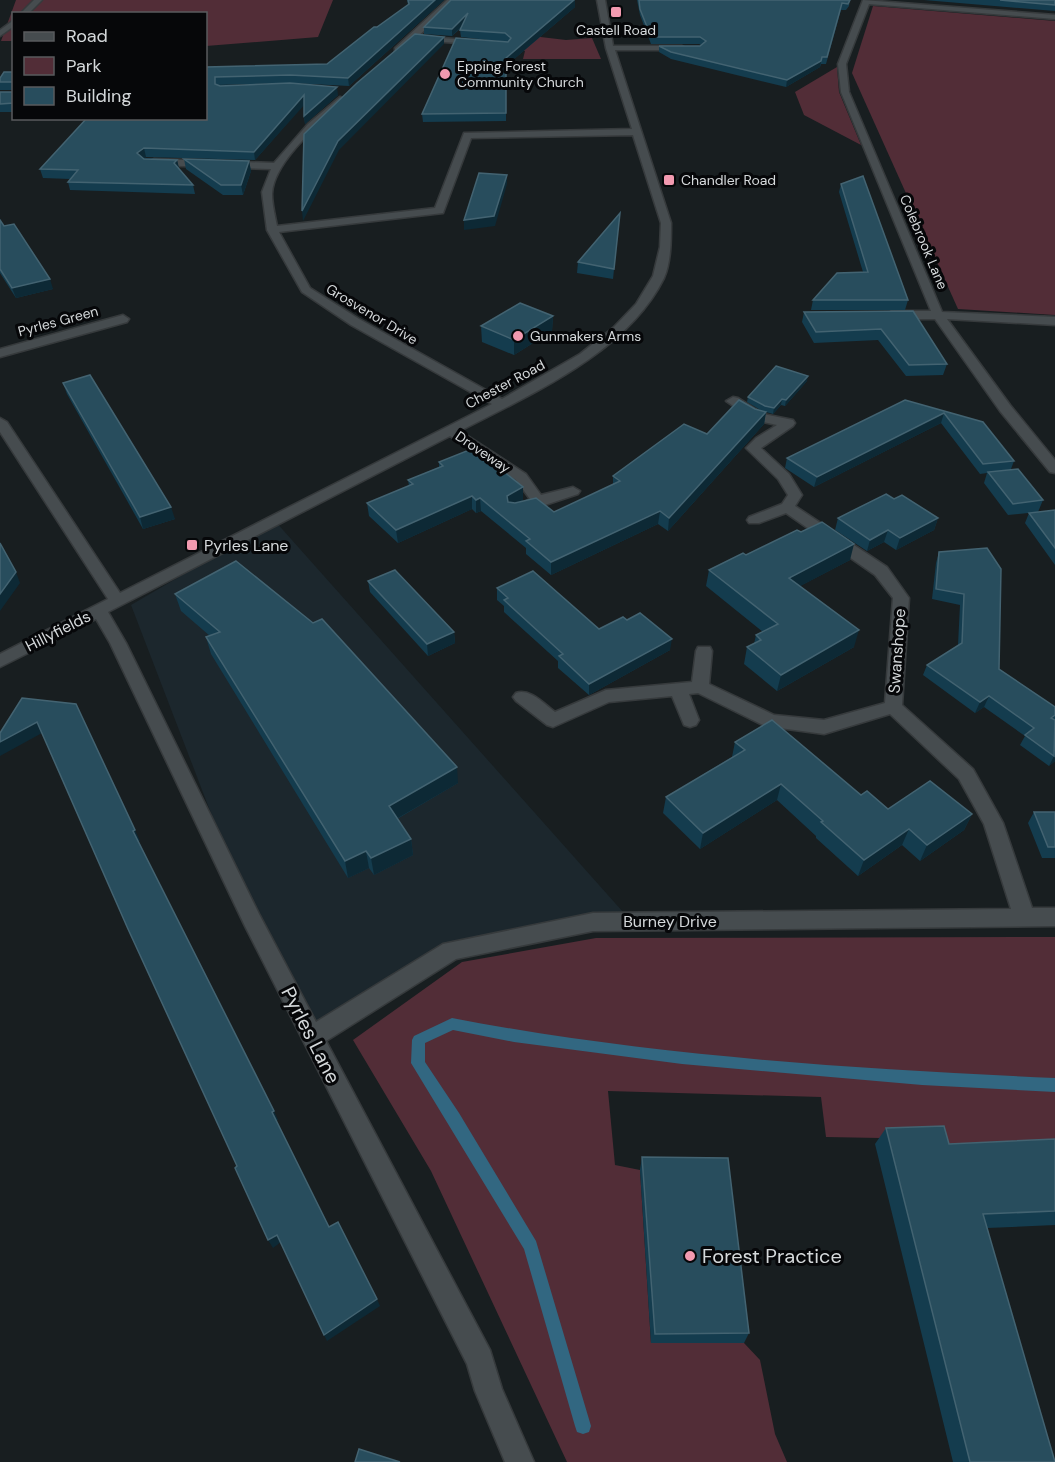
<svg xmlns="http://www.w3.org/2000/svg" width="1055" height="1462" font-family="'DM Sans',sans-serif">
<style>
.built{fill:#1c272d}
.green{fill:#522d37}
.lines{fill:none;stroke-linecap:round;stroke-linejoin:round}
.stream{fill:#326781;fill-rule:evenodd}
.minor-casing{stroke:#363a3c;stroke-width:3}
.minor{fill:#464c4f;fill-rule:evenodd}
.wall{fill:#143c4e}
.shaded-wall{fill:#0d2935}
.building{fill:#284d5d;stroke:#436371;stroke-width:1.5}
.poi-dot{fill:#f29ab0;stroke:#060709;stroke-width:2}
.labels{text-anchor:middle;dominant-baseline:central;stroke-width:6;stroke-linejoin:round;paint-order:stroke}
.far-poi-label{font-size:14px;fill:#d5d9db;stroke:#060709;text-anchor:start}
.far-street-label{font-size:14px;fill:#d5d9db;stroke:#060709}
.poi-label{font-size:16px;fill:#d5d9db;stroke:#060709;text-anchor:start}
.street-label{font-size:16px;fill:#d5d9db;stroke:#060709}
.near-street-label{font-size:20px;fill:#d5d9db;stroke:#060709}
.near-poi-label{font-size:20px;fill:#d5d9db;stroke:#060709;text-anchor:start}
</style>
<rect width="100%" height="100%" fill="#181e20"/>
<path class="built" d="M275 521 631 921 451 951 312 1037 252 920 131 605Z"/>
<g class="green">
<path d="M16 0H333L318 37 206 46V14H14L13 41H1Z"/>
<path d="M873 6 1055 21V315L958 309 852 73Z"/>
<path d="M532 36 566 40 592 38 601 59H523L525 51 515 50Z"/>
<path d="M837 67 839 92 861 145 804 115 795 92Z"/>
<path d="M1055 937V1150L941 1155 934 1139 826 1137 821 1097 608 1091 615 1165 640 1170 651 1343H744L760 1360 775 1434 787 1462H567L431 1171 353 1040 462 962 596 938Z"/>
</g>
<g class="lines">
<path class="stream" d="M452 1018C649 1056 855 1069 1055 1078V1092L922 1085 682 1064 514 1042 453 1030 425 1043V1062L459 1113 536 1241 591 1426 589 1432 583 1434 577 1432 575 1426 524 1249 411 1063 412 1040 414 1036Z"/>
<g class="minor-casing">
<g id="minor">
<path d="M34 0H42L28 14H20Z"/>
<path d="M447 0H455L447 11 418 36 479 41H482V45L420 40 417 37 401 52H395V48Z"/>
<path d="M597 0H605L613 46H682L686 48 682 50H615L671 223C671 240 671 262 664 278 627 353 531 394 460 431L526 474 541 495 573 487 580 491 578 494 524 512H514L512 509 530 499 516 480 450 436 108 612 126 643 259 914 316 1022 443 944 593 913 1011 909 984 824 959 779 890 714 824 734 765 726 698 693 689 694 699 720 696 725 690 727 684 725 672 696 609 702 553 727 547 725 516 701 513 697 516 693C530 688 544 704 555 712L606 690 692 682 696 651 698 647H710L712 651 709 684 774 715 824 720 885 703 893 598 875 575 786 513 759 523H749L747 520 749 517 782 504 788 495 778 479 746 448 756 438 777 425 754 420 726 401 733 397 738 398 763 414 793 420 795 423 793 426 761 448 789 474 802 495 795 506 887 567 909 598 902 705 973 769 1003 823 1032 908H1055V926L593 931 456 959 326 1041 490 1350 502 1389 534 1462H505L475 1391 467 1364 245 926 110 643 96 619 0 667V654L108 599 0 432V418L7 422 120 593 492 404 351 325 302 292 267 230 262 192 271 169 154 165 149 162 154 159 274 163 308 124 340 97 343 98V102C321 122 273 162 272 194 272 204 275 216 277 226L435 208 464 133 632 129 606 48ZM633 135 661 223 660 247 653 276 636 304 613 328 580 354 502 399 359 319 310 288 279 232 443 213 471 138Z"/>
<path d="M863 0 1055 15V19L869 4 846 64 849 92 942 312 1055 317V325L947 319 1010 405 1055 460V473L1050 472 1000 411 935 319H892L886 315 892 311H931L841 92 838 64Z"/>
<path d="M14 20V26L0 36V30Z"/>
<path d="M123 315 129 319 127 322 0 357V349Z"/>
</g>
</g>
<use href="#minor" class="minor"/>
</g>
<g class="wall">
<path d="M407 0H444L349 86 291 83 217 85 338 95 305 124 304 116V104L255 160 146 157 144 158 177 160 179 169 193 185 195 194 70 190 68 182 70 179 43 178 40 169 206 67 327 64 408 5Z"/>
<path d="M637 0H850L849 6 846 10H841L826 64H821L820 67 786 87 671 59 659 52V46H700L701 45 699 44H651L640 15Z"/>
<path d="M924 0H1055V11Z"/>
<path d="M575 7 506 66V121L423 122 422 114 506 42 461 37 460 30 462 27 452 36 424 34V27Z"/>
<path d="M14 72V112H0V92H13V90H0V78Z"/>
<path d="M184 159 249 161 251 171 243 195H223L186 169Z"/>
<path d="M841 184 908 300 905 310H811L813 300 863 272 839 192Z"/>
<path d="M620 213 613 279 577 273 578 262Z"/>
<path d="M0 220 4 226 53 289 16 298 0 273Z"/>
<path d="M913 311 947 364 943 375 906 376 878 340 814 343 802 322 804 312Z"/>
<path d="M553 316 552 331 514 355 482 342 481 326Z"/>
<path d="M807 381 785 406 781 405 773 414 766 412 764 424 668 531 658 524 551 575 526 554V548L481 511 476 513 472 509 398 543 369 516 367 503 409 486 408 480 439 467V462L523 500 520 502 554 512 613 485V476L707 434 755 409 762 411 747 402 748 397Z"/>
<path d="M63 383 175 519 143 529 67 394Z"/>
<path d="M905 400 983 422 1014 461 1011 469 1043 500 1038 512 1008 515 984 483 987 473 980 474 941 423 814 487 785 468 787 458Z"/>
<path d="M894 499 938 518 934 530 896 550 884 542 867 551 835 530 838 518Z"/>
<path d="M1055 510V565L1025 523 1029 513Z"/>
<path d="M801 532 850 560 800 586 854 647 777 691 744 664 747 647 754 644 756 635 763 632 706 586 709 570Z"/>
<path d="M987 548 999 669 1055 707V761L1049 766 1020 745 1025 736 984 707 975 713 923 675 927 665 958 645 960 605 932 599 936 563 939 552Z"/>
<path d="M368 581 454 632 455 643 428 656 370 592Z"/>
<path d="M497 588 599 629 670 650 589 695 558 668V661L504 612V606L497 600Z"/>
<path d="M175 594 458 783 397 819 411 839 413 855 374 875 369 868 348 878 211 654 206 637 210 636 181 611Z"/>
<path d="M735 742 861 795 888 809 972 814 964 830 920 861 902 845 858 876 816 838V836L777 800 700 849 663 813 666 797 732 757Z"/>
<path d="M1034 812H1055V858H1042L1028 823Z"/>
<path d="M886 1128 949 1144 1055 1139V1225L987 1228 1055 1462H953L875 1144Z"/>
<path d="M642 1157 749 1333 744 1343H651L640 1170Z"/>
</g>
<g class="shaded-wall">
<path d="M435 0H444L349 86 348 78Z"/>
<path d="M575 0V7L506 66V121V58Z"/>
<path d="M468 13V20L452 36V29Z"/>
<path d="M444 37V44L339 150 303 221 302 211 338 141Z"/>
<path d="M822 57 820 67 786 87 787 80Z"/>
<path d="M337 87 338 95 305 124 304 116Z"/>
<path d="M304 95 306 103 255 160 254 152Z"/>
<path d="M144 148 146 157 139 161 137 153Z"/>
<path d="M177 160 179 168 176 172 174 163Z"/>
<path d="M249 161 251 171 243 195 241 185Z"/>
<path d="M507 175V184L495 226 464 230V220Z"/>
<path d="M50 279 53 289 16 298 12 288Z"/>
<path d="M553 316 552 331 514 355V340Z"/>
<path d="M808 376 807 381 785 406 786 400Z"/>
<path d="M782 399 781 405 773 414 774 408Z"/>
<path d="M766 412 764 424 668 531 669 518Z"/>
<path d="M944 413 941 423 814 487 817 477Z"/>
<path d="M523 487V500L507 509V496Z"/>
<path d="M472 496V509L398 543 396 530Z"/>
<path d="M480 498 481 511 476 513V500Z"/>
<path d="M171 507 175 519 143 529 140 517Z"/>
<path d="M660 511 658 524 551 575V562Z"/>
<path d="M938 518 934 530 896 550 900 538Z"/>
<path d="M888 530 884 542 867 551 870 540Z"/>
<path d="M854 544 850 560 785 594 789 578Z"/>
<path d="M16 572 20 583 0 611V594Z"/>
<path d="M859 630 854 647 777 691 781 675Z"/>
<path d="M454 632 455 643 428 656 427 644Z"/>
<path d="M672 639 670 650 589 695V684Z"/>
<path d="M989 696 984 707 975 713 980 702Z"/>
<path d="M37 722 42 733 0 756V742Z"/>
<path d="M1055 755V761L1049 766 1054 756Z"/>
<path d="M457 767 458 783 391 822 389 806Z"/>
<path d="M781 784 777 800 700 849 703 833Z"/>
<path d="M972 814 964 830 920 861 927 845Z"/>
<path d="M909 829 902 845 858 876 864 860Z"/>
<path d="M135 830 140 841 138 842 133 831Z"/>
<path d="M411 839 413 855 374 875 371 858Z"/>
<path d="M366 851 369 868 348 878 345 861Z"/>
<path d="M274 1111 278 1120 276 1121 272 1112Z"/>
<path d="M277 1235 281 1242 273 1248 268 1240Z"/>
<path d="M377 1299 380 1306 327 1341 324 1335Z"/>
</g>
<g class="building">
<path d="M408 0H435L348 78 290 75 215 77V84L220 86 290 83 337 87 304 116V95L254 152 144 148 137 153 144 159 177 160 174 163 193 185 68 182 78 170 40 169 87 118H206V67L327 64 374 27H377L409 4Z"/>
<path d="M451 0H574L506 58V113L422 114 456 38 508 42 511 38 505 33 460 30 468 13 452 29 424 27Z"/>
<path d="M639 0H850L848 4 842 3 827 57H822L821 61 787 80 671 52 659 46H700L706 41 700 37H651L640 9Z"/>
<path d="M1000 0H1055V5Z"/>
<path d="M415 34 444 37 338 141 302 211 304 134 357 83Z"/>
<path d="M4 72H14V103L0 104V92H13V82H0V78Z"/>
<path d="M184 159 249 161 241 185H221Z"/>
<path d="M479 173 507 175 494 216 464 220Z"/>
<path d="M863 176 908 300H813L837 273 868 272 841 184Z"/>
<path d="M620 213 614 269 578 262Z"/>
<path d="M0 220 4 226 14 224 50 279 12 288 0 269Z"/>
<path d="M520 303 553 316 514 340 481 326Z"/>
<path d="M913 311 947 364 909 365 881 329 816 332 804 312Z"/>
<path d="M776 366 808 376 786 400 782 399 774 408 765 406 748 397Z"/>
<path d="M90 375 171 507 140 517 63 383Z"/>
<path d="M739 400 755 409 766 412 669 518 660 511 551 562 526 541 530 539 480 498 476 500 472 496 396 530 367 503 413 484 408 480 443 466 439 462 474 448 523 487 507 496 508 502 515 503 536 498 554 512 620 481 613 476 684 424 707 434Z"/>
<path d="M905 400 983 422 1014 461 983 464 944 413 817 477 787 458Z"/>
<path d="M1018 469 1043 500 1013 504 988 472Z"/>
<path d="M886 494 894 499 902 495 938 518 900 538 888 530 870 540 838 518Z"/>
<path d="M1055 510V548L1029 513Z"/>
<path d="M822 522 854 544 789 578 859 630 781 675 747 647 761 640 756 635 778 624 709 570 743 553 746 555 797 530 801 532Z"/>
<path d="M0 543 16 572 0 594Z"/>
<path d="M987 548 1001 569 999 669 1055 707V715L1051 718 1055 720 1054 756 1025 735 1034 728 989 696 980 702 927 665 962 643 964 594 936 589 939 552Z"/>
<path d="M236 561 313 623 322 619 457 767 389 806 411 839 371 858 366 851 345 861 206 637 220 632 175 594Z"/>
<path d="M395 570 454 632 427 644 368 581Z"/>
<path d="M533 571 599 629 623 617 627 620 640 613 672 639 589 684 559 656 563 654 504 600 508 598 497 588Z"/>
<path d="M22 698 76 704 135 830 133 831 274 1111 272 1112 329 1227 338 1222 377 1299 324 1335 277 1235 268 1240 235 1168 237 1166 128 929 37 722 0 742V733Z"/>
<path d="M772 720 861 795 867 791 888 809 930 781 972 814 927 845 909 829 864 860 821 822 823 821 781 784 703 833 666 797 745 750 735 742Z"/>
<path d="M1034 812H1055V847H1048Z"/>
<path d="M944 1126 949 1144 1055 1139V1211L983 1214 1055 1462H970L886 1128Z"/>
<path d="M642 1157 728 1158 749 1333 655 1334Z"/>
<path d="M359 1449 400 1462H355Z"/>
</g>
<g class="poi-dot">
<rect x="610" y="6" width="12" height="12" rx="3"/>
<circle cx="445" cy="74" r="6"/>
<rect x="663" y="174" width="12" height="12" rx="3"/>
<circle cx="518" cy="336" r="6"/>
<rect x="186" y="539" width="12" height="12" rx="3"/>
<circle cx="690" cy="1256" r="6"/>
</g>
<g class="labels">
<g class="far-poi-label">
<text x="616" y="30" text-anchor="middle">Castell Road</text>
<text x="457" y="66">Epping Forest<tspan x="457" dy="16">Community Church</tspan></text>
<text x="681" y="180">Chandler Road</text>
<text x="530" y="336">Gunmakers Arms</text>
</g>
<g class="far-street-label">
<text transform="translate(924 242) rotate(67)">Colebrook Lane</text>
<text transform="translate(372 314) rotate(31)">Grosvenor Drive</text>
<text transform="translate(58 321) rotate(-15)">Pyrles Green</text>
<text transform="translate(505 384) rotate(-28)">Chester Road</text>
<text transform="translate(483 452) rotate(34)">Droveway</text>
</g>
<g class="poi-label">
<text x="204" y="545">Pyrles Lane</text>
</g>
<g class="street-label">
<text transform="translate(58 631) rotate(-27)">Hillyfields</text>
<text transform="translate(897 651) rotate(-86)">Swanshope</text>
<text x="670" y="921">Burney Drive</text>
</g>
<g class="near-street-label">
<text transform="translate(311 1035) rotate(63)">Pyrles Lane</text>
</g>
<g class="near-poi-label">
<text x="702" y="1256">Forest Practice</text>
</g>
</g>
<rect x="12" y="12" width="195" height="108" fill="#060709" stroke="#595b5d" stroke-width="1.5"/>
<rect x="24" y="32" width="30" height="9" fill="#464c4f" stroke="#595b5d" stroke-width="1.5"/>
<text x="66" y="42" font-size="18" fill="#d5d9db">Road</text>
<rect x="24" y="57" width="30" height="18" fill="#522d37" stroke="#595b5d" stroke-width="1.5"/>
<text x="66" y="72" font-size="18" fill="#d5d9db">Park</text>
<rect x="24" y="87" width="30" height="18" fill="#284d5d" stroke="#595b5d" stroke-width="1.5"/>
<text x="66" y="102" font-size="18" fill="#d5d9db">Building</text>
</svg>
